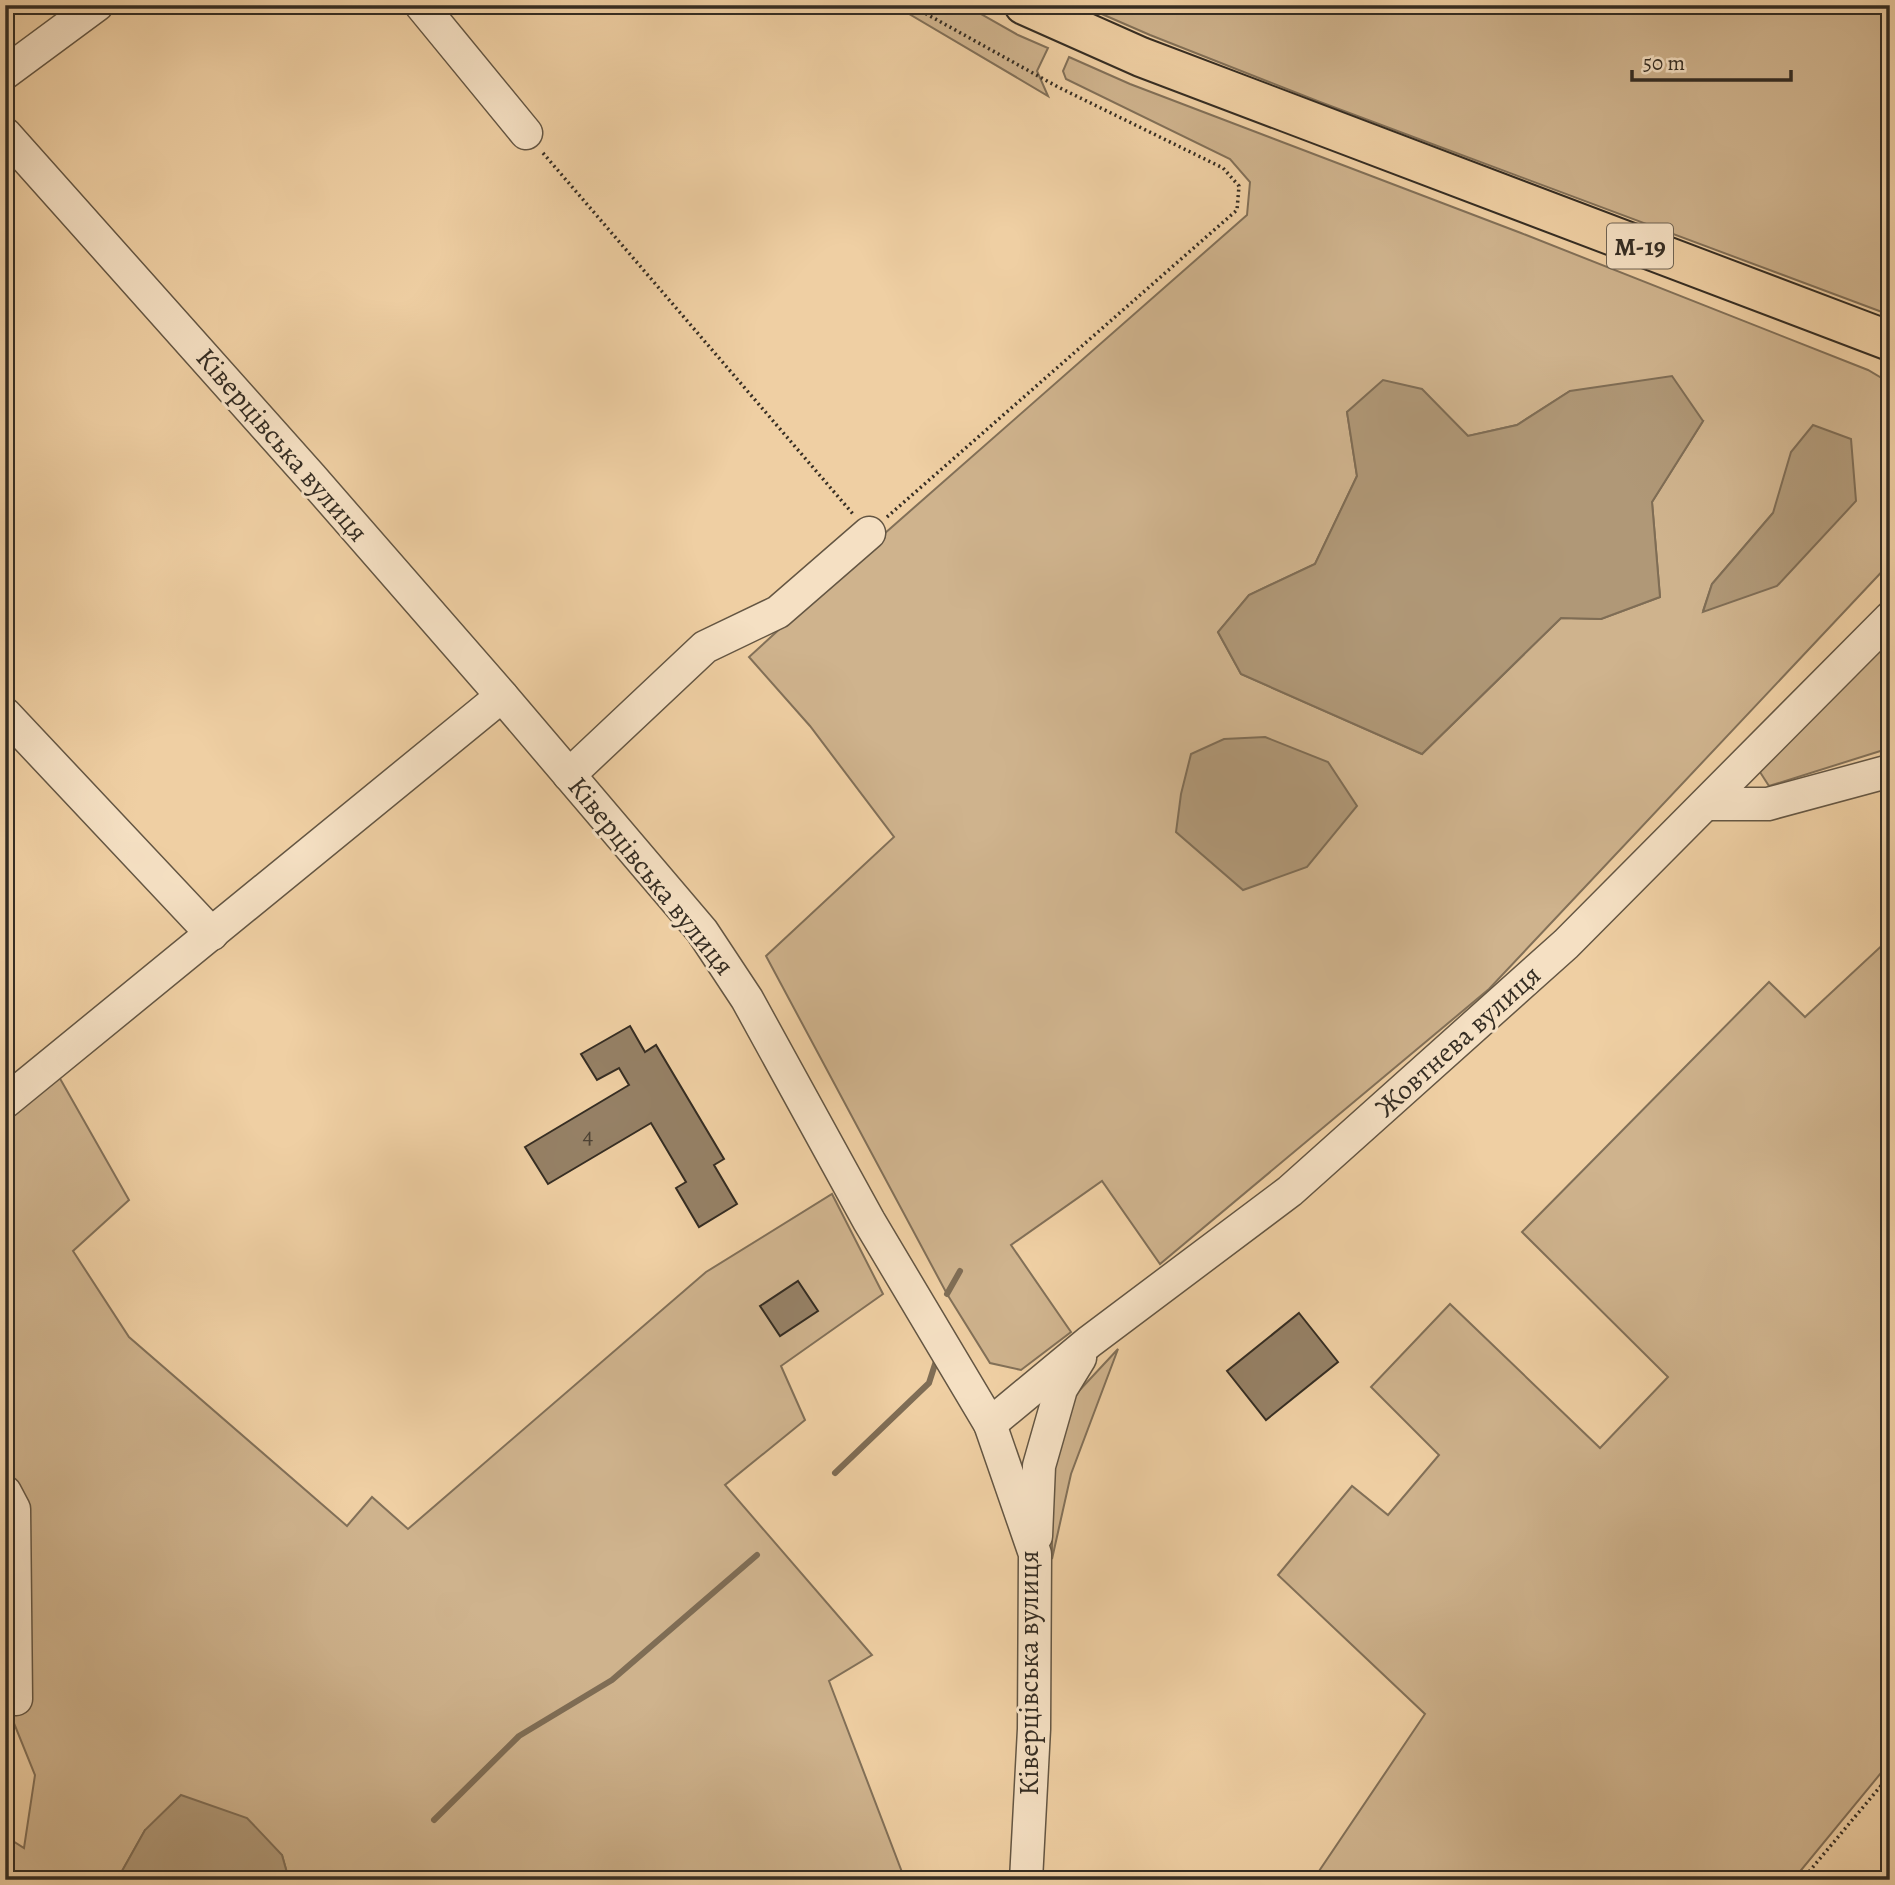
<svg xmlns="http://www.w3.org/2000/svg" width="1895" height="1885" font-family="Alegreya,serif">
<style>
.green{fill:#cfb38d;stroke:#827058;stroke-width:2;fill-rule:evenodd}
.water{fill:#b09877;stroke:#7f6d55;stroke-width:2}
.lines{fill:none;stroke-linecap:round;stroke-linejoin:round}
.stream{stroke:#7f6d55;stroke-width:6}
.building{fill:#968166;stroke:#352d23;stroke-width:2}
.minor-casing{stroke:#645643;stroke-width:35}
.highway-casing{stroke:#352d23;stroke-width:42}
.path{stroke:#352d23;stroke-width:3.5;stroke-dasharray:2 3.5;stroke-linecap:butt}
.minor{stroke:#f5e0c3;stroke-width:32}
.highway{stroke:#efcfa3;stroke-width:38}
.labels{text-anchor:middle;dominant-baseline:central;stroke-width:6;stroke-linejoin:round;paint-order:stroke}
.number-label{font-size:24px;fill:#4d4234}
.shield{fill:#f5e0c3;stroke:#6f6353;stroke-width:2}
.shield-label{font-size:26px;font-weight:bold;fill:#352d23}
.street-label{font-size:28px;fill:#352d23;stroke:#f5e0c3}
</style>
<rect width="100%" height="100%" fill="#efcfa3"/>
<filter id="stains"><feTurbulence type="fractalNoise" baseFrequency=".00286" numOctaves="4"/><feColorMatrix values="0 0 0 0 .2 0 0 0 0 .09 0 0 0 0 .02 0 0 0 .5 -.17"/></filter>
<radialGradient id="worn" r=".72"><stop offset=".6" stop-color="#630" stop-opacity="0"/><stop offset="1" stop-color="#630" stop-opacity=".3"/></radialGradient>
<g class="green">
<path d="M894 5H965L1018 35 1048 48 1037 71 1048 96Z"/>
<path d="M1081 5H1890V315L1320 102 1150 35Z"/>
<path d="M1069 57 1130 84 1521 233 1868 370 1890 383V563L1489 989 1160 1264 1102 1181 1011 1245 1071 1332 1021 1370 990 1363 947 1294 766 956 894 837 810 726 749 657 876 541 1247 215 1250 182 1230 159 1066 79 1063 71ZM1422 390 1468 436 1517 425 1570 391 1703 421 1652 502 1660 597 1601 619 1561 618 1422 754 1241 674 1218 632 1249 595 1315 564 1357 476 1347 412ZM1773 513 1703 611 1712 584Z"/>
<path d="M1890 634V748L1769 786 1758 769Z"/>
<path d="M1890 938V1762L1793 1880H1313L1425 1714 1278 1575 1352 1486 1388 1515 1439 1455 1371 1387 1450 1304 1600 1448 1668 1377 1522 1232 1769 982 1805 1017Z"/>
<path d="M58 1075 129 1200 73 1251 129 1337 347 1526 372 1497 408 1529 706 1272 832 1194 883 1294 781 1366 805 1420 725 1485 872 1655 829 1681 905 1880H289L282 1855 145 1830 117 1880H5V1836L24 1848 35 1775 7 1706 23 1506 5 1472V1118Z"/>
<path d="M1118 1349 1071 1474 1052 1559V1473L1076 1394Z"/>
</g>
<g class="water">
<path d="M1672 376 1703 421 1652 502 1660 597 1601 619 1561 618 1422 754 1241 674 1218 632 1249 595 1315 564 1357 476 1347 412 1383 380 1422 389 1468 436 1517 425 1570 391Z"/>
<path d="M1813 425 1851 439 1856 501 1777 586 1703 612 1712 584 1773 513 1791 452Z"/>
<path d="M1265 737 1328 762 1357 806 1307 867 1243 890 1176 832 1181 794 1191 754 1224 739Z"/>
<path d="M181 1795 247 1818 282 1855 289 1880H117L145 1830Z"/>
</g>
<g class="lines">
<g class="stream">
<path d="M947 1294 960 1271"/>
<path d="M835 1473 929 1383 937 1358"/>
<path d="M434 1820 519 1736 612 1680 757 1555"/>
</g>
</g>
<g class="building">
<path d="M630 1026 645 1052 656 1045 724 1159 714 1165 737 1204 699 1227 676 1188 686 1182 651 1123 548 1184 525 1147 629 1085 619 1068 597 1080 581 1054Z"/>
<path d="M798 1281 818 1311 780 1336 760 1306Z"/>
<path d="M1299 1313 1338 1362 1266 1420 1227 1371Z"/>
</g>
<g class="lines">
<g class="minor-casing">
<g id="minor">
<path d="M421 5 526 133"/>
<path d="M5 73 97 5"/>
<path d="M5 134 311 477 502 696 702 931 747 999 869 1221 990 1424 1035 1554 1034 1729 1026 1880"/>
<path d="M5 714 212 934"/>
<path d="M569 775 705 647 778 612 869 533"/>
<path d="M1707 804H1768L1890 771"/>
<path d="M5 1102 502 696"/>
<path d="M990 1424 1089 1342 1290 1191 1566 944 1890 618"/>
<path d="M5 1492 14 1509 16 1699"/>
<path d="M1036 1536 1039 1466 1061 1389 1080 1358"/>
</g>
</g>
<g class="highway-casing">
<path id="highway" d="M1024 5 1141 57 1890 341"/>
</g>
<g class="path">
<path d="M543 153 853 514"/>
<path d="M887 517 1237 210 1239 186 1223 168 1058 87 921 11 922 5"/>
<path d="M1802 1880 1890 1775"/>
</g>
<use href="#minor" class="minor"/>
<use href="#highway" class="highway"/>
</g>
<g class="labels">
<g class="number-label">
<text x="588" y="1135">4</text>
</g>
<rect class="shield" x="1607" y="223.5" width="66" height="45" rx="5"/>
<g class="shield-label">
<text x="1640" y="246">М-19</text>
</g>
<g class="street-label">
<text transform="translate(282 445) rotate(49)">Ківерцівська вулиця</text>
<text transform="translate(651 876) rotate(51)">Ківерцівська вулиця</text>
<text transform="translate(1458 1041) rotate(-42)">Жовтнева вулиця</text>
<text transform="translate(1029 1673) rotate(-90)">Ківерцівська вулиця</text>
</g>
</g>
<rect width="1895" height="1885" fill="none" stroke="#efcfa3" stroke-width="28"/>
<rect x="7" y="7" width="1881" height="1871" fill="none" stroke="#352d23" stroke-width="3.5"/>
<rect x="14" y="14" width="1867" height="1857" fill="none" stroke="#352d23" stroke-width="2"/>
<path d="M1632 70v10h159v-10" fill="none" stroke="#352d23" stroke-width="3.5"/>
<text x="1643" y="70" font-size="21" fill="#352d23" stroke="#f5e0c3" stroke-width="5" paint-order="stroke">50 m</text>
<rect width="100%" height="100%" filter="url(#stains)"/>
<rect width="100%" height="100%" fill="url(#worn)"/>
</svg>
